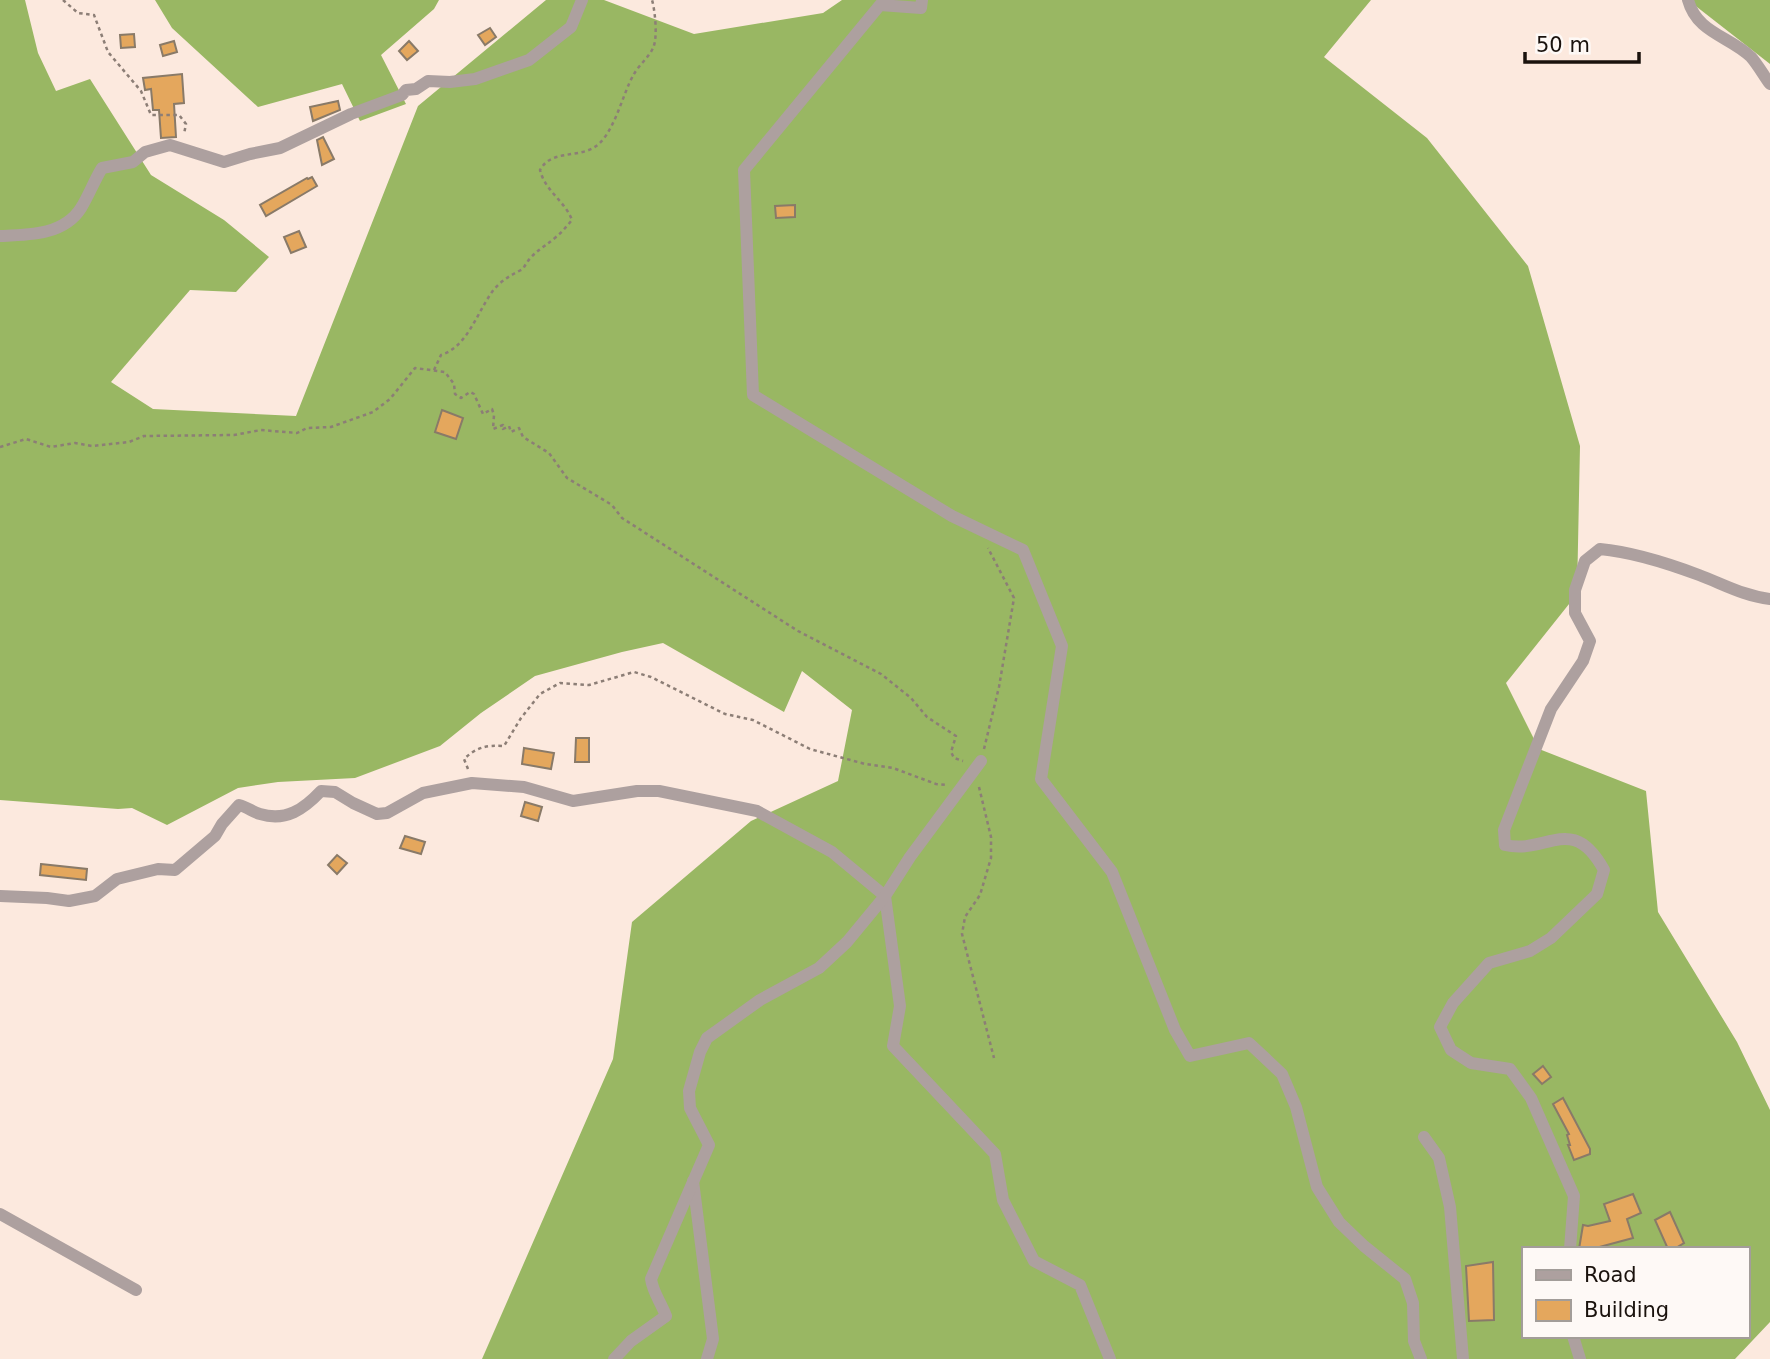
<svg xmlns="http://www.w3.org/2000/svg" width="1770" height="1359" font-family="'DejaVu Sans',sans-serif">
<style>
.forest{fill:#99b763;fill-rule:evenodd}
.building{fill:#e4a75d;stroke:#897a68;stroke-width:2}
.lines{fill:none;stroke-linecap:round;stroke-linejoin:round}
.path{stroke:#8c7e76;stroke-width:2.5;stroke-dasharray:3.5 3.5;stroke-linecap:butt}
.minor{stroke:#ada09f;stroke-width:12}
</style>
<rect width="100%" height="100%" fill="#fce9de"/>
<g class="forest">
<path d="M0 0H25L38 53 56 91 90 79 151 175 224 220 269 257 236 292 190 290 111 382 153 409 296 416 418 106 546 0H604L694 34 823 13 842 0H1371L1324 57 1427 138 1528 266 1580 446 1577 594 1506 683 1539 749 1646 791 1658 912 1737 1042 1770 1110V1322L1735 1359H482L613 1059 632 922 751 821 838 781 852 710 802 671 784 712 663 643 622 652 535 676 481 713 440 746 355 778 278 782 238 788 167 825 132 808 118 809 0 800ZM1523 1249H1747V1336H1523Z"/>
<path d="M155 0H439L434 9 381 55 406 104 360 121 342 84 258 107 172 28Z"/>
<path d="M1688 0H1770V64Z"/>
</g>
<g class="building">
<path d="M490 28 496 37 485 45 478 35Z"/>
<path d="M134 34 135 47 121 48 120 35Z"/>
<path d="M174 41 177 52 163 56 160 45Z"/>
<path d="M409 41 418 51 407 60 399 51Z"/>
<path d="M182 74 184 103 174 104 176 137 161 138 159 110H153L151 89 145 90 143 78Z"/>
<path d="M338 101 340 110 313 121 310 107Z"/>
<path d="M323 137 334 159 322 165 317 140Z"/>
<path d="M312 177 317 186 266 216 260 205 307 178 308 179Z"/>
<path d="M795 205V217L776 218 775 206Z"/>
<path d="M299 231 306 247 291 253 284 237Z"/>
<path d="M442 410 463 418 456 439 435 432Z"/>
<path d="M576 738H589V762H575Z"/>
<path d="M524 748 554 753 551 769 522 764Z"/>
<path d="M525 802 542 807 538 821 521 816Z"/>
<path d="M405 836 425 842 421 854 400 848Z"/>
<path d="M337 855 347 863 337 874 328 865Z"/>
<path d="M41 864 87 869 86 880 40 875Z"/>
<path d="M1543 1066 1551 1077 1542 1084 1533 1074Z"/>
<path d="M1563 1098 1590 1149V1154L1574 1160 1568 1145H1570L1567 1135 1569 1134 1553 1104Z"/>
<path d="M1633 1194 1641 1213 1627 1219 1633 1238 1592 1249H1579L1583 1225 1588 1226 1610 1221 1604 1204Z"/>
<path d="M1670 1212 1684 1243 1674 1249H1668L1655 1220Z"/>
<path d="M1493 1262 1494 1320 1469 1321 1466 1266Z"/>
</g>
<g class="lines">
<g class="path">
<path d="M63 0 78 13 94 15 108 52 141 91 151 115H179L186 124 184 134"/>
<path d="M434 370 441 355C467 347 477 313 492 292 500 281 511 275 523 269 532 252 542 249 556 237 562 232 567 226 572 220 565 201 545 191 540 170 551 150 575 158 593 148 614 137 622 94 634 74 639 65 649 57 653 48 658 38 655 10 652 0"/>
<path d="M0 447 26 439 51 447 75 443 92 446 129 442 144 436 234 435 261 430 297 433 307 428 331 427 373 412 390 399 415 368 445 372 454 384 455 394 461 398 470 392 474 394 483 414 492 409 494 415 493 429 503 425V429L509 426 511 432 519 428 523 437 549 453 567 478 612 505 622 518 798 631 881 674 911 698 927 717 956 736 951 752 954 758 963 761"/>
<path d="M984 749 999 687 1014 598 988 548"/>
<path d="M468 769 464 759C477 747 486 745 504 746L521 718 540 694 560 683 589 685 634 672 651 677 725 714 753 720 810 749 865 764 893 768 936 784 947 785"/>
<path d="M979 787 991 837V858L980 895 965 917 962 934 994 1058"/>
</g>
<g class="minor">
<path d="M922 0 921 8 880 5 744 170 753 395 952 516 1023 550 1062 646 1041 779 1112 872 1175 1030 1190 1056 1249 1043 1282 1074 1296 1107 1317 1187 1339 1222 1364 1246 1405 1279 1413 1303 1414 1341 1421 1359"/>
<path d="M1688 0C1697 33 1729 36 1751 57 1758 65 1764 76 1770 84"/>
<path d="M0 236C29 235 64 235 81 208 89 195 94 181 102 168L133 162 145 152 170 145 224 162 250 154 280 148 351 114 402 95 406 90 416 89 428 81 450 82 475 79 529 60 571 27 582 0"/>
<path d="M0 896 47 898 69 901 95 896 117 879 158 869 175 870 215 836 222 824 239 805C247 807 253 812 260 814 286 822 304 809 321 791L335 792 353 803 377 814 387 813 423 793 472 783 524 787 573 801 637 791H659L757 811 832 852 885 896 900 1006 893 1046 995 1154 1003 1200 1034 1261 1080 1285 1110 1359"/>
<path d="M1424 1137 1439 1158 1450 1207 1463 1359"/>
<path d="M693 1181 713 1339 707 1359"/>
<path d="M0 1214 136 1290"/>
<path d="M1570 1249 1574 1196 1531 1098 1510 1069 1471 1063 1451 1050 1440 1027 1453 1003 1489 963 1530 951 1551 938 1597 894 1604 870C1572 812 1547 855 1505 845L1504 830 1551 709 1583 661 1590 641 1575 613V590L1585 561 1600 549C1633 552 1667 563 1699 575 1723 584 1744 596 1770 599"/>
<path d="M1573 1336 1580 1359"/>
<path d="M614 1359 631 1341 666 1316C661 1302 653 1293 651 1279L709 1145 690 1108 689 1091 700 1052 707 1038 760 1000 819 968 847 942 885 896 910 857 981 761"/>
</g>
</g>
<rect x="1522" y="1247" width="228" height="91" fill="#fef9f6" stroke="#a39d99" stroke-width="2"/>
<rect x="1536" y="1270" width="35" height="10" fill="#ada09f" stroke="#a39d99" stroke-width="2"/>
<text x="1584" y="1282" font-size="21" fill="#1a120d">Road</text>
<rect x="1536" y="1300" width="35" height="21" fill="#e4a75d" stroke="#a39d99" stroke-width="2"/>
<text x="1584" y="1317" font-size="21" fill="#1a120d">Building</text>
<path d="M1525 52v10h114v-10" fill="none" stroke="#1a120d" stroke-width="3.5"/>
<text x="1536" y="52" font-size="21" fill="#1a120d" stroke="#fef9f6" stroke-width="5" paint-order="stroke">50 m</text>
</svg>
